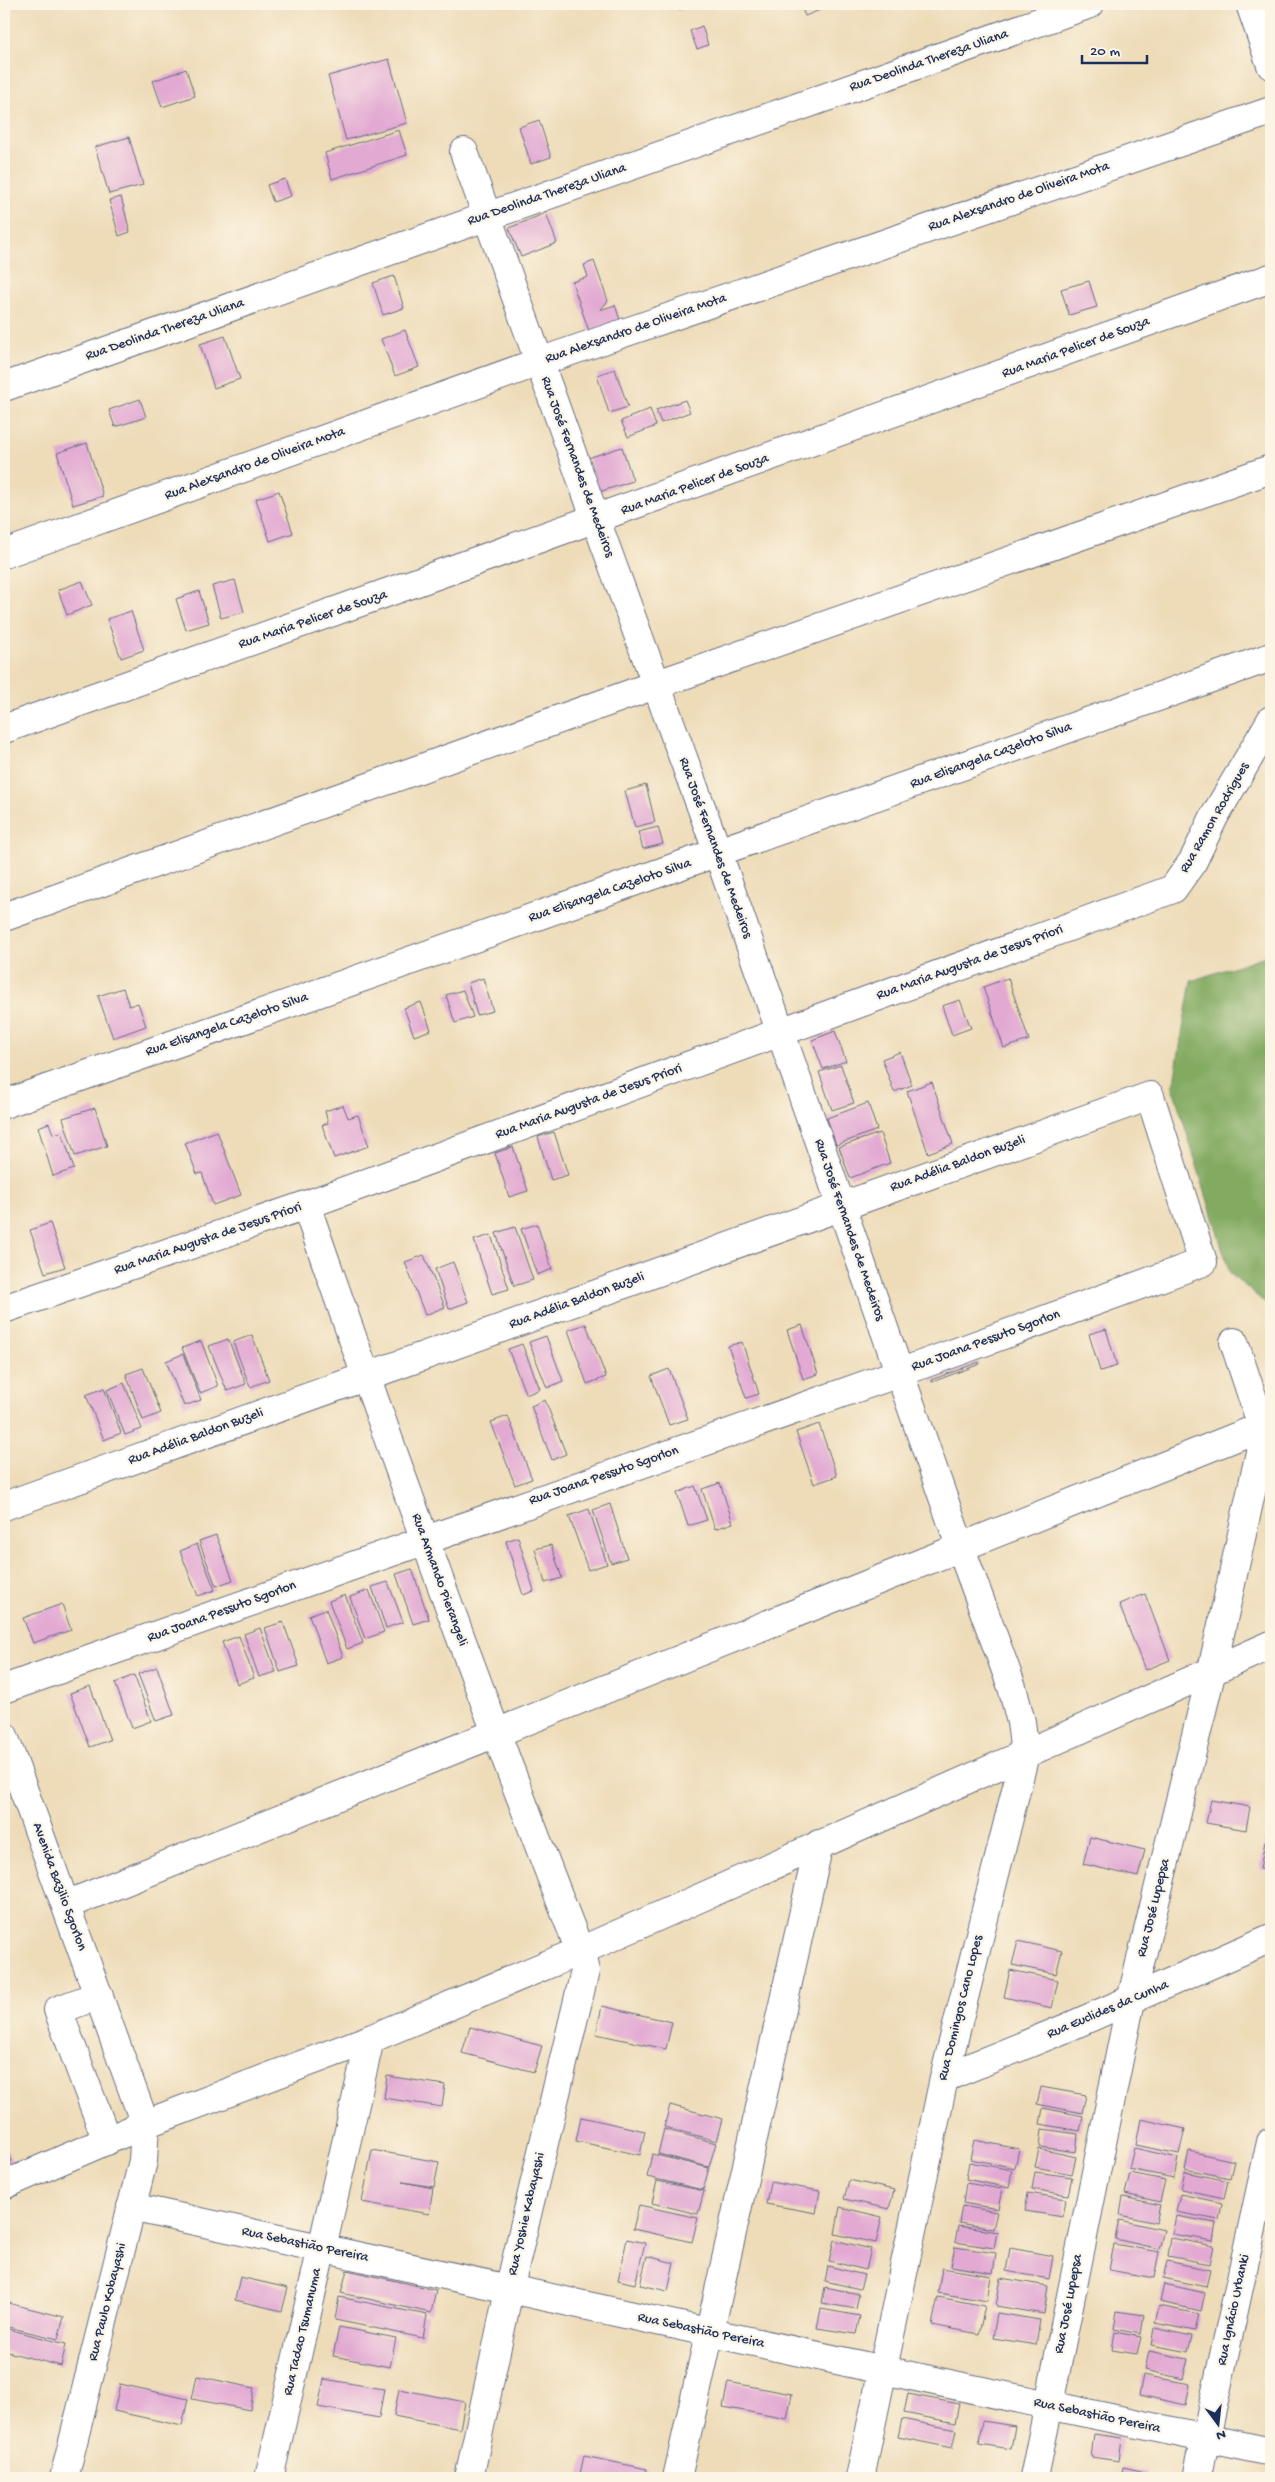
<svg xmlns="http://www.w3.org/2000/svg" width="1275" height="2482" font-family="'Gochi Hand',sans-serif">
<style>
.forest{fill:#82aa61;stroke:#4e6c60}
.building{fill:#e2a9d3}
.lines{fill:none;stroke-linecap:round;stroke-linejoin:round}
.minor-casing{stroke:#656c7e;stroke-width:30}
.minor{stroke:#fff;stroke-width:28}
.labels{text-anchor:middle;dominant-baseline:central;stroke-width:4.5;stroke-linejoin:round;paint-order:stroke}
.street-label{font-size:14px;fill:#1b2f5e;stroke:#fcf5e5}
</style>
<rect width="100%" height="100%" fill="#fcf5e5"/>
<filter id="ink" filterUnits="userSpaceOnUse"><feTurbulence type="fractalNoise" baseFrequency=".02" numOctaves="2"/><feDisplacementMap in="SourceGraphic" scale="10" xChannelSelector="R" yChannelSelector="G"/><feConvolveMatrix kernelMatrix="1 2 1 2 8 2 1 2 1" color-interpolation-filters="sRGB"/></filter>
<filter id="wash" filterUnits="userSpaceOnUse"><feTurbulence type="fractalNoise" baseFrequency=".0096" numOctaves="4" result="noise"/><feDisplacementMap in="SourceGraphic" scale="20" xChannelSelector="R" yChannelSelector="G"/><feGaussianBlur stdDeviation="1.12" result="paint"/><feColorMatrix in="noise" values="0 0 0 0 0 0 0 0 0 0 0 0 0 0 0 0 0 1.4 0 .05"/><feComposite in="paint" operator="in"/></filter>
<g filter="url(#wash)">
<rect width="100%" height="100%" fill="#eedcb9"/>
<path class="forest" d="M1271 954V1308L1230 1273 1173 1088 1191 981Z"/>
<g id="blocks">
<g class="building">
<path d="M675 4H695L678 10Z"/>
<path d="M800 4H817L820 10 805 16Z"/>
<path d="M702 26 708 45 697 49 690 31Z"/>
<path d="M389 59 407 123 346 140 328 76Z"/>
<path d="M186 69 195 96 162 107 153 81Z"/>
<path d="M539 120 551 157 531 164 519 127Z"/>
<path d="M399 130 407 155 332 179 325 153Z"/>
<path d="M129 137 143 185 109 194 95 147Z"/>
<path d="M285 179 291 196 273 202 267 185Z"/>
<path d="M121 197 130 232 119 236 109 200Z"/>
<path d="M546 213 557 243 521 257 509 228Z"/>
<path d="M594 261 608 301 600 310 615 305 620 320 589 331 572 282 588 277 584 265Z"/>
<path d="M394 276 404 308 383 315 373 283Z"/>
<path d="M1089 281 1097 307 1069 315 1061 289Z"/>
<path d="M405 330 419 367 395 376 381 339Z"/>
<path d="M225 336 240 379 214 388 200 344Z"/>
<path d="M615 369 628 407 609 413 597 375Z"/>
<path d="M140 399 146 417 115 427 109 410Z"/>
<path d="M685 400 690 412 661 423 656 410Z"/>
<path d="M650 409 656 426 628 437 621 421Z"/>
<path d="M87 443 103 496 73 505 57 453Z"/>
<path d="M622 447 633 481 599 492 588 458Z"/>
<path d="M279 491 293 533 270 541 256 499Z"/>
<path d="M235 580 244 612 221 618 212 586Z"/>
<path d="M82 581 92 605 67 615 58 590Z"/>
<path d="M199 591 209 623 186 630 176 599Z"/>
<path d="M131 611 144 650 121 658 107 619Z"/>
<path d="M646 785 655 822 635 827 625 791Z"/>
<path d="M658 827 663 844 643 849 638 832Z"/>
<path d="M483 978 493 1011 477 1015 468 983Z"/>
<path d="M1008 978 1029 1040 1004 1048 983 987Z"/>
<path d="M123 988 129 1006 138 1003 146 1026 113 1038 98 996Z"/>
<path d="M463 990 473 1017 455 1023 446 995Z"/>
<path d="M960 1000 971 1028 952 1035 942 1006Z"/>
<path d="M421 1002 431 1030 414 1036 404 1008Z"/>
<path d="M835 1031 846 1061 823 1069 812 1040Z"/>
<path d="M900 1052 912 1085 894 1092 882 1059Z"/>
<path d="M841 1065 854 1103 832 1110 819 1072Z"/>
<path d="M932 1082 953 1144 928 1153 907 1091Z"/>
<path d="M868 1103 877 1130 836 1145 827 1118Z"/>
<path d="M343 1105 348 1118 358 1115 369 1146 334 1158 322 1125 328 1123 325 1111Z"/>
<path d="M95 1108 107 1146 75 1156 63 1118Z"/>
<path d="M49 1123 53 1134 62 1132 74 1169 53 1176 38 1127Z"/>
<path d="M217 1131 241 1195 213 1205 202 1173 197 1174 185 1143Z"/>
<path d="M554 1132 568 1175 551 1180 538 1137Z"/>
<path d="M880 1133 890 1163 850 1178 839 1147Z"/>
<path d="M513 1147 528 1191 509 1197 495 1153Z"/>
<path d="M50 1223 65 1267 45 1273 30 1230Z"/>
<path d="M537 1224 552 1269 537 1275 521 1229Z"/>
<path d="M515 1227 533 1280 514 1286 496 1233Z"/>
<path d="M491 1235 509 1289 492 1294 474 1240Z"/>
<path d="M424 1255 445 1307 425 1315 405 1262Z"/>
<path d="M453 1262 468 1302 449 1309 435 1269Z"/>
<path d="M586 1324 606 1377 587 1384 568 1330Z"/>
<path d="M802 1325 818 1374 803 1379 787 1330Z"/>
<path d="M1106 1329 1117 1366 1100 1371 1089 1334Z"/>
<path d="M252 1335 269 1380 250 1387 233 1342Z"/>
<path d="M546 1336 563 1381 547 1388 529 1342Z"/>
<path d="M228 1339 246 1384 227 1391 209 1346Z"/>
<path d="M201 1341 218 1386 200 1393 182 1348Z"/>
<path d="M742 1342 759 1394 746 1398 728 1346Z"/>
<path d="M522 1344 540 1389 526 1395 508 1349Z"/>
<path d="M183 1354 201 1400 184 1406 166 1361Z"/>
<path d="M979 1362 980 1364 932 1382 931 1380Z"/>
<path d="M143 1368 161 1413 143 1420 126 1374Z"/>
<path d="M669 1369 688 1419 669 1425 651 1376Z"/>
<path d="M124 1383 142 1429 125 1435 107 1390Z"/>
<path d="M104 1388 121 1433 104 1440 86 1395Z"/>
<path d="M545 1400 566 1454 552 1460 531 1406Z"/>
<path d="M508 1416 532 1479 515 1485 491 1422Z"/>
<path d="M819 1424 837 1476 814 1484 796 1432Z"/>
<path d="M720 1483 733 1523 715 1529 702 1489Z"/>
<path d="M695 1486 707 1520 688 1526 677 1493Z"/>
<path d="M610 1504 627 1558 611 1563 593 1510Z"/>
<path d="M589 1509 607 1564 588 1570 569 1516Z"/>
<path d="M216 1535 233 1580 216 1586 199 1541Z"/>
<path d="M518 1537 534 1591 523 1595 506 1541Z"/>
<path d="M197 1544 215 1590 198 1596 180 1551Z"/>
<path d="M551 1545 562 1578 545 1583 535 1549Z"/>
<path d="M412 1569 429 1619 413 1624 396 1574Z"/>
<path d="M388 1582 403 1622 386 1628 372 1587Z"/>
<path d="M369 1590 384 1632 365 1639 350 1597Z"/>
<path d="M1145 1594 1170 1660 1145 1670 1119 1604Z"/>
<path d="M345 1595 363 1643 347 1649 329 1601Z"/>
<path d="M62 1604 71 1630 33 1643 23 1618Z"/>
<path d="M326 1609 343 1657 326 1663 309 1615Z"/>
<path d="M283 1622 299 1666 280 1672 265 1628Z"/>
<path d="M260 1628 276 1672 259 1677 244 1634Z"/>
<path d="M239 1636 254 1678 237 1684 222 1642Z"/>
<path d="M157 1667 174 1715 156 1721 138 1674Z"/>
<path d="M134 1675 151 1721 132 1728 115 1683Z"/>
<path d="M90 1686 110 1740 90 1747 70 1693Z"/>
<path d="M1211 1800 1250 1807 1246 1830 1206 1823Z"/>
<path d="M1270 1811H1271V1836L1266 1835Z"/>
<path d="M1090 1837 1145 1850 1138 1877 1083 1864Z"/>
<path d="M1265 1841 1271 1842V1871L1260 1869Z"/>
<path d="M1018 1941 1062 1951 1056 1974 1012 1965Z"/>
<path d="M1010 1970 1058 1980 1052 2008 1004 1997Z"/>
<path d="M602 2006 672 2022 666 2049 596 2034Z"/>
<path d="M470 2027 542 2046 534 2072 462 2053Z"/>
<path d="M387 2076 445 2085 442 2107 384 2098Z"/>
<path d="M1041 2087 1086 2095 1082 2113 1037 2104Z"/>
<path d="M670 2105 723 2119 717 2141 664 2127Z"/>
<path d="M1043 2108 1083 2116 1080 2131 1040 2124Z"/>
<path d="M581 2117 645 2131 640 2155 576 2141Z"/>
<path d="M1141 2119 1185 2129 1179 2154 1136 2145Z"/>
<path d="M664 2129 716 2143 709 2167 658 2154Z"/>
<path d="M1042 2129 1078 2134 1076 2152 1040 2147Z"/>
<path d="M974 2140 1019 2149 1015 2168 970 2159Z"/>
<path d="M4 2145 12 2161 4 2165Z"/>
<path d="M1134 2148 1178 2158 1174 2178 1129 2169Z"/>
<path d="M1039 2149 1076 2157 1072 2174 1035 2167Z"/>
<path d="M372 2150 439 2162 434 2187 403 2182 433 2188 429 2214 362 2202Z"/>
<path d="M1189 2151 1234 2161 1230 2178 1185 2169Z"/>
<path d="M652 2154 709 2168 703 2190 647 2177Z"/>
<path d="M969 2162 1012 2170 1009 2188 966 2179Z"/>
<path d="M1035 2172 1072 2177 1068 2195 1032 2189Z"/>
<path d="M1185 2172 1228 2181 1224 2198 1181 2189Z"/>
<path d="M1130 2173 1165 2180 1160 2202 1125 2194Z"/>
<path d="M849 2180 894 2190 889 2209 844 2199Z"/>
<path d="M657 2181 704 2191 698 2214 652 2203Z"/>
<path d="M770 2182 820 2191 816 2213 766 2204Z"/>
<path d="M966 2183 1002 2189 998 2209 963 2203Z"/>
<path d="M1028 2193 1066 2199 1063 2217 1025 2211Z"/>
<path d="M1180 2194 1222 2203 1219 2220 1176 2212Z"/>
<path d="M1123 2197 1160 2205 1156 2223 1120 2215Z"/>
<path d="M639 2205 698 2218 692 2242 633 2229Z"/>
<path d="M962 2206 997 2212 993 2229 959 2223Z"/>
<path d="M840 2207 882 2217 876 2243 835 2234Z"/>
<path d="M1176 2216 1216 2223 1213 2241 1172 2234Z"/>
<path d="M1119 2220 1164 2230 1159 2249 1115 2239Z"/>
<path d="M958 2226 997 2232 994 2248 955 2242Z"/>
<path d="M1171 2238 1214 2246 1210 2264 1168 2256Z"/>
<path d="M627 2239 645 2243 635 2284 618 2280Z"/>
<path d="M834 2240 871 2249 866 2270 829 2261Z"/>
<path d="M1114 2244 1159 2252 1154 2278 1109 2270Z"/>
<path d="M955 2247 996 2253 993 2273 951 2266Z"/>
<path d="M1010 2248 1053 2256 1049 2279 1006 2271Z"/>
<path d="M647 2256 674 2263 668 2291 640 2285Z"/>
<path d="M1167 2261 1210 2270 1206 2287 1163 2278Z"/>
<path d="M828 2266 864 2275 860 2289 825 2281Z"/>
<path d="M942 2268 991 2276 987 2301 938 2293Z"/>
<path d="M347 2270 436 2290 431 2313 341 2293Z"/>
<path d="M240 2277 288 2288 282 2311 235 2300Z"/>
<path d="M1001 2278 1048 2286 1044 2314 996 2306Z"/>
<path d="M1164 2284 1205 2293 1201 2311 1160 2302Z"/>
<path d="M825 2287 859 2294 856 2309 822 2303Z"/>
<path d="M339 2297 427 2315 423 2338 335 2320Z"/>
<path d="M938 2297 985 2306 979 2334 932 2325Z"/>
<path d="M4 2302 64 2317 58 2339 4 2326Z"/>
<path d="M1159 2306 1199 2314 1195 2331 1155 2323Z"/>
<path d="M821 2309 860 2316 856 2334 817 2328Z"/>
<path d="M1117 2311 1144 2315 1141 2334 1114 2329Z"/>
<path d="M997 2313 1040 2320 1036 2345 993 2338Z"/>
<path d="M339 2327 396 2338 390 2367 333 2356Z"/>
<path d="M4 2328 66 2344 61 2366 4 2351Z"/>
<path d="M1154 2328 1192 2336 1188 2352 1151 2345Z"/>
<path d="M1115 2332 1141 2337 1137 2354 1112 2350Z"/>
<path d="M1149 2351 1188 2359 1183 2379 1145 2370Z"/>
<path d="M1143 2375 1190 2384 1186 2405 1139 2395Z"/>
<path d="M197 2376 254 2388 250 2410 192 2399Z"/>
<path d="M324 2379 384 2389 379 2418 318 2407Z"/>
<path d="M728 2382 792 2394 787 2419 723 2407Z"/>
<path d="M120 2384 188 2399 182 2426 114 2411Z"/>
<path d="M399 2389 465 2402 460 2429 394 2416Z"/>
<path d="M908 2394 959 2404 955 2423 904 2413Z"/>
<path d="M902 2419 956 2430 952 2448 898 2437Z"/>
<path d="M982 2421 1015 2426 1011 2449 979 2444Z"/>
<path d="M1094 2434 1122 2438 1119 2461 1091 2457Z"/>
<path d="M584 2456 647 2469 645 2478H579Z"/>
<path d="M1123 2467 1146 2472 1145 2478H1121Z"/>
</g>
</g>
</g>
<g filter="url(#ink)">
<use href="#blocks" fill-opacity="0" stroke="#656c7e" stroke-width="1"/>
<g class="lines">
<g class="minor-casing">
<g id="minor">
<path d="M1250 4 1271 65"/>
<path d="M464 152 596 520 718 853 960 1546 1012 1687 1021 1722 1025 1754 944 2078 860 2478"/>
<path d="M4 387 1090 4"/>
<path d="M4 554 539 362 1271 111"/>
<path d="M4 729 1271 278"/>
<path d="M4 917 655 685 1271 469"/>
<path d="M4 1104 1271 657"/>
<path d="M306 1205C393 1456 483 1704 580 1951L585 1971 509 2290 469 2478"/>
<path d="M4 1309 306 1205 1173 889 1193 861 1214 817 1271 720"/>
<path d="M4 1506 1150 1096 1203 1262 899 1373 4 1689"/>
<path d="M4 1736 145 2124 143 2161 64 2478"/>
<path d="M66 1905 1271 1423"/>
<path d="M99 1995 58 2010 107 2141"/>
<path d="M944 2078 1064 2029 1271 1938"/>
<path d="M4 2185 145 2124 370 2039 580 1951 1271 1645"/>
<path d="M131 2207 883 2370 1271 2452"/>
<path d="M269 2478 370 2039"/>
<path d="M677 2478 819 1844"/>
<path d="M1034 2478 1131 2000 1212 1670 1260 1452 1262 1426 1234 1342"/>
<path d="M1197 2478 1271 2142"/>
</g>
</g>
<use href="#minor" class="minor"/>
</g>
</g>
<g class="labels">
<g class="street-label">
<text transform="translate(929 61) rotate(-19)">Rua Deolinda Thereza Uliana</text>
<text transform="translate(547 195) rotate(-19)">Rua Deolinda Thereza Uliana</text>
<text transform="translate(1019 197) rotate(-19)">Rua Alexsandro de Oliveira Mota</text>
<text transform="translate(636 329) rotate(-19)">Rua Alexsandro de Oliveira Mota</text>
<text transform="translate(165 330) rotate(-19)">Rua Deolinda Thereza Uliana</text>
<text transform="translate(1076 348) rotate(-20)">Rua Maria Pelicer de Souza</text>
<text transform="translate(255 464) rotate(-20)">Rua Alexsandro de Oliveira Mota</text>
<text transform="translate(577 467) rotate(70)">Rua José Fernandes de Medeiros</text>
<text transform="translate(695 485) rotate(-20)">Rua Maria Pelicer de Souza</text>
<text transform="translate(313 620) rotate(-19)">Rua Maria Pelicer de Souza</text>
<text transform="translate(991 756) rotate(-20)">Rua Elisangela Cazeloto Silva</text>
<text transform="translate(1215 818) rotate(-60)">Rua Ramon Rodrigues</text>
<text transform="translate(715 848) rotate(70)">Rua José Fernandes de Medeiros</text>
<text transform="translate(610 891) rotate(-19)">Rua Elisangela Cazeloto Silva</text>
<text transform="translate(970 963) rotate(-20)">Rua Maria Augusta de Jesus Priori</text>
<text transform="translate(227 1025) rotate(-19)">Rua Elisangela Cazeloto Silva</text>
<text transform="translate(589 1102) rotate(-20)">Rua Maria Augusta de Jesus Priori</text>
<text transform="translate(958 1164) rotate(-20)">Rua Adélia Baldon Buzeli</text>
<text transform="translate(849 1230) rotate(71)">Rua José Fernandes de Medeiros</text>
<text transform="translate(208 1239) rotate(-19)">Rua Maria Augusta de Jesus Priori</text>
<text transform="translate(577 1301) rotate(-20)">Rua Adélia Baldon Buzeli</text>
<text transform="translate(986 1341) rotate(-20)">Rua Joana Pessuto Sgorlon</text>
<text transform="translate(196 1437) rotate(-20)">Rua Adélia Baldon Buzeli</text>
<text transform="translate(604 1476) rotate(-19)">Rua Joana Pessuto Sgorlon</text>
<text transform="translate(439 1580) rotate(70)">Rua Armando Pierangeli</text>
<text transform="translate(222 1612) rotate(-20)">Rua Joana Pessuto Sgorlon</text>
<text transform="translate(59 1887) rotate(70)">Avenida Bazilio Sgorlon</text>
<text transform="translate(1154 1908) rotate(-76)">Rua José Lupepsa</text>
<text transform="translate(961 2008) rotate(-76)">Rua Domingos Cano Lopes</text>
<text transform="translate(1108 2010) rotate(-23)">Rua Euclides da Cunha</text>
<text transform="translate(527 2214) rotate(-77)">Rua Yoshie Kabayashi</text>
<text transform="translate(305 2245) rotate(12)">Rua Sebastião Pereira</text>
<text transform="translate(108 2302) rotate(-76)">Rua Paulo Kobayashi</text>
<text transform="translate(1069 2304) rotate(-79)">Rua José Lupepsa</text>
<text transform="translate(1234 2310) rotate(-78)">Rua Ignácio Urbanki</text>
<text transform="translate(701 2331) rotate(12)">Rua Sebastião Pereira</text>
<text transform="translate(303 2332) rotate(-77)">Rua Tadao Tsumanuma</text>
<text transform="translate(1097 2416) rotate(12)">Rua Sebastião Pereira</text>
</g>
</g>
<rect width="1275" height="2482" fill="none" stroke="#fcf5e5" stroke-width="20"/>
<g transform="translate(1218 2424) rotate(165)" stroke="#fcf5e5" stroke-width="4" paint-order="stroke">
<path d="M0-4L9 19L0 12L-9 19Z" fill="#1b2f5e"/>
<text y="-8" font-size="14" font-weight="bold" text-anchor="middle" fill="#1b2f5e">N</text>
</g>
<path d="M1082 55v8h65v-8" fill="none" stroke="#1b2f5e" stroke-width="2.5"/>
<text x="1090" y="55" font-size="15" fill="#1b2f5e" stroke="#fcf5e5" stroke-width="4" paint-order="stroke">20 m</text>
</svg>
